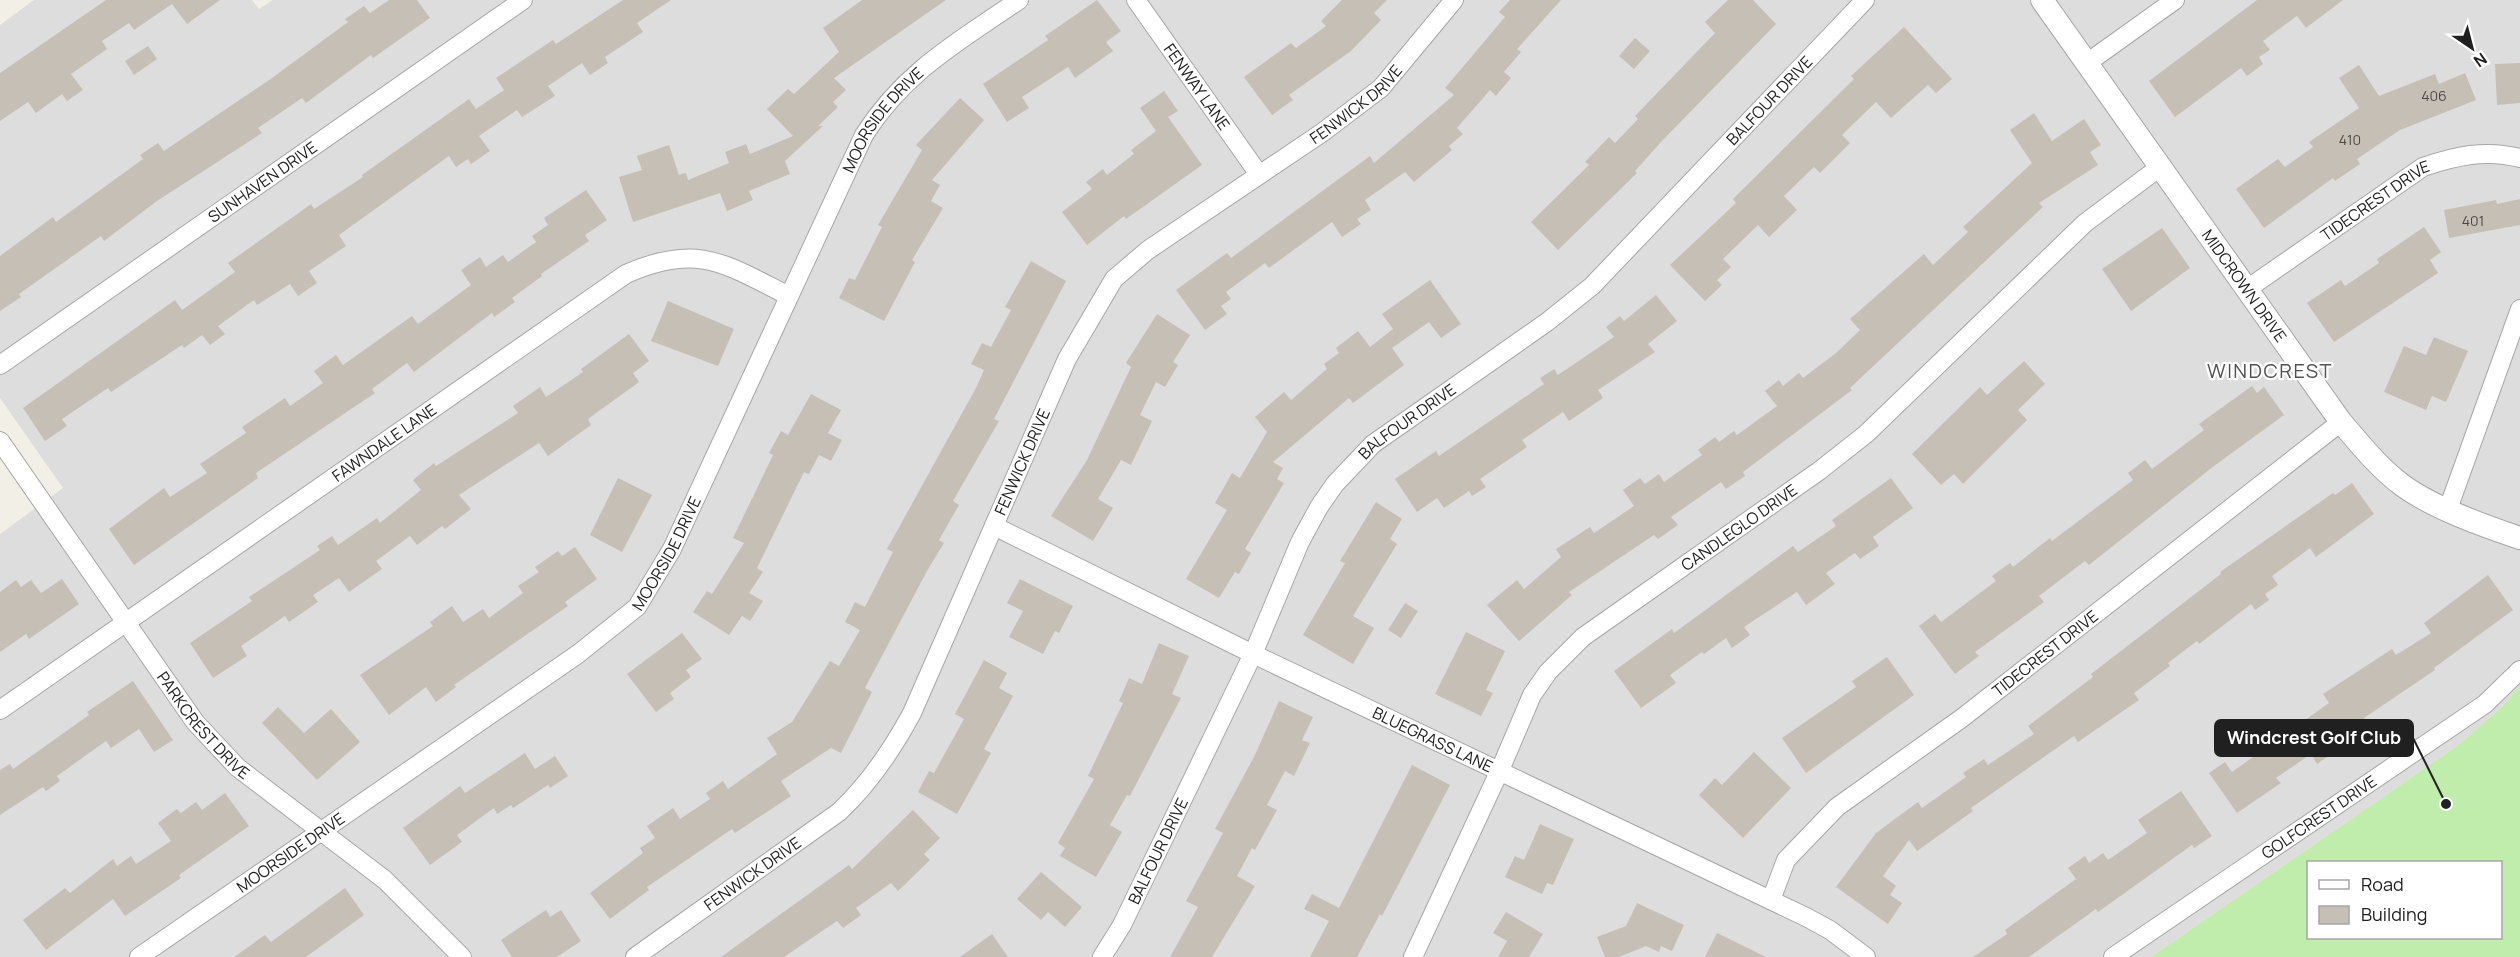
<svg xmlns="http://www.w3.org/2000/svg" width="2520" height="957" font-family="Manrope,sans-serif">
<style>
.residential{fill:#dedddd}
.grass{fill:#c0ecac;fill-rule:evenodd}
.building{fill:#c6bfb5}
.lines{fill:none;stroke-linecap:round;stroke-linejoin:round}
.minor-casing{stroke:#a7a7a7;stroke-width:20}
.tertiary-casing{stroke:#a7a7a7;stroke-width:24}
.minor{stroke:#fff;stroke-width:18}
.tertiary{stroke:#fff;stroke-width:22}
.labels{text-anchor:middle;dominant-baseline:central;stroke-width:4.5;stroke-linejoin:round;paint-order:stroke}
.number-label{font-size:14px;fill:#4a4845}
.street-label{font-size:16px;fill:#202020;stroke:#fff}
.quarter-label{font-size:20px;letter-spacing:1.5px;fill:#535353;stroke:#fff}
.leader{fill:none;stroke:#202020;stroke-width:2}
.callout-dot{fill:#202020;stroke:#fff;stroke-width:2}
.callout{fill:#202020;stroke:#202020;stroke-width:2}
.callout-label{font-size:18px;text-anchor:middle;font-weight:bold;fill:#fff}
</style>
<rect width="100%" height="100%" fill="#f1efe6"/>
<path class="residential" d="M34 0H252L259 9 273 0H2520V686L2501 708 2457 746 2151 957H0V534L63 488 0 398V25Z"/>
<path class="grass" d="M2520 686V957H2151L2457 746 2501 708ZM2308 862H2500V938H2308Z"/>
<g class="building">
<path d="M106 0H220L187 24 172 4 134 30 129 23 102 41 107 49 71 74 83 90 67 101 62 94 36 113 28 102 0 121V73Z"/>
<path d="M389 0H417L430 18 373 58 371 55 306 103 302 98 258 128 262 133 157 201 104 241 101 236 19 294 21 297 0 311V256L53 217 56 222 143 159 140 155 158 143 164 151 272 78 348 22 345 19 364 6 370 13Z"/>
<path d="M623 0H671L637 23 643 32 605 57 608 63 590 75 582 63 548 86 555 96 522 117 517 110 479 136 490 151 471 164 468 159 456 167 449 156 339 235 346 246 309 271 317 283 298 296 290 284 257 305 254 300 218 326 225 334 210 345 202 335 184 348 182 345 111 392 108 388 62 419 67 426 45 441 23 408 175 300 182 310 235 272 228 263 293 217 311 204 314 209 363 177 362 175 469 99 476 109 504 90 496 78 553 40 556 44Z"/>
<path d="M862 0H946L834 78 846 90 833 102 838 107 818 126H823L785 161 790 174 749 191 753 200 727 211 720 193 633 222 619 177 642 170 637 156 669 145 679 175 686 173 688 180 729 163 725 152 746 144 750 154 793 136 767 109 788 89 794 94 839 52 823 28Z"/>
<path d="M1097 0 1121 31 1106 42 1113 51 1075 78 1068 67 1022 97 1029 108 1007 122 983 84 1048 40 1045 36Z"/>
<path d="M1342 0H1387L1374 13 1381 20 1351 51 1289 95 1293 100 1272 115 1244 77 1291 43 1296 48 1326 26 1321 21Z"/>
<path d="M1510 0H1561L1517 49 1521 52 1504 72 1511 78 1496 96 1490 90 1457 128 1463 134 1449 146 1452 150 1414 182 1405 172 1365 200 1371 210 1357 219 1361 224 1342 237 1332 222 1269 268 1265 263 1226 292 1231 299 1221 306 1227 314 1205 330 1176 290 1227 253 1231 258 1370 156 1374 163 1454 95 1445 88 1505 17 1499 12Z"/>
<path d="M1728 0H1753L1776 24 1661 142 1635 171 1637 173 1558 250 1531 222 1589 165 1585 162 1609 137 1615 143 1638 119 1635 116 1715 33 1705 22Z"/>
<path d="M2257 0H2343L2306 28 2297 16 2263 41 2270 50 2259 57 2263 64 2247 76 2241 68 2175 117 2149 81Z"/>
<path d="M1904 27 1952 79 1936 93 1928 85 1891 118 1876 102 1842 135 1850 143 1820 173 1814 167 1784 196 1797 210 1769 237 1758 225 1723 259 1731 267 1717 280 1722 285 1705 301 1670 265 1736 203 1733 199 1854 79 1851 76Z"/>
<path d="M1635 38 1650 51 1634 69 1619 56Z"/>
<path d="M148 46 157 59 134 75 125 61Z"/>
<path d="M2520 63V103L2497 105 2495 64Z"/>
<path d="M2359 65 2379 96 2435 74 2439 84 2465 73 2476 100 2400 130 2357 159 2360 164 2335 181 2333 178 2264 228 2236 189 2278 159 2285 167 2313 147 2309 142 2359 108 2339 78Z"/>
<path d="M1164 91 1178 111 1168 117 1202 165 1126 219 1124 216 1087 245 1062 212 1092 189 1086 182 1103 169 1107 175 1134 154 1131 150 1156 131 1140 108Z"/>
<path d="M960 98 984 120 932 180 940 185 931 201 943 208 912 260 915 262 884 321 839 298 849 278 855 280 882 227 878 225 922 150 916 145Z"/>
<path d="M2034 113 2052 141 2084 119 2101 145 2090 152 2098 165 2039 203 2043 207 1850 388 1852 390 1743 472 1745 476 1726 489 1721 482 1671 517 1678 525 1658 539 1654 535 1569 592 1572 595 1519 641 1487 605 1517 580 1524 589 1561 557 1556 549 1590 527 1594 533 1634 506 1623 490 1640 478 1645 484 1659 474 1664 482 1702 455 1698 450 1715 437 1719 442 1734 431 1737 435 1777 406 1765 391 1779 380 1783 386 1799 373 1803 378 1836 353 1860 330 1850 319 1924 254 1933 265 1968 232 1963 227 2032 163 2010 130Z"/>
<path d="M586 190 607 220 585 235 589 241 541 274 542 276 512 298 515 302 494 317 492 313 414 372 407 363 372 389 375 393 256 473 258 478 134 565 109 529 164 488 170 497 207 473 200 464 246 433 242 427 285 398 290 406 323 383 314 371 336 355 343 365 412 316 418 324 471 285 461 270 480 257 486 267 503 255 508 262 536 242 532 236 548 225 544 218Z"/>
<path d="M2520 199V225L2449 238 2444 210 2496 200 2497 204Z"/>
<path d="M2424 227 2441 252 2430 260 2438 273 2334 342 2307 303 2341 280 2345 286 2379 263 2377 259Z"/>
<path d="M2162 228 2190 268 2131 311 2102 269Z"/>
<path d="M1031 261 1066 281 994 419 999 421 953 501 959 505 939 540 944 543 927 571 865 688 872 692 841 753 831 748 781 781 791 796 735 833 732 829 647 887 649 890 610 919 590 893 643 853 640 848 655 838 647 826 673 808 680 819 710 799 706 793 723 781 728 789 777 754 767 738 792 722 830 661 839 666 860 630 845 622 855 602 865 607 893 552 887 549 976 388 984 370 971 364 982 343 991 347 1011 310 1005 307Z"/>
<path d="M1430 280 1461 324 1441 338 1429 322 1392 348 1404 365 1353 403 1349 398 1273 462 1283 468 1277 479 1284 483 1245 549 1251 553 1239 574 1235 572 1219 598 1186 579 1227 510 1215 503 1232 473 1240 478 1267 432 1255 417 1284 392 1291 400 1327 369 1324 364 1339 353 1336 348 1358 331 1370 347 1393 329 1382 314Z"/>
<path d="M1656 295 1677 321 1648 344 1655 352 1598 390 1603 398 1569 421 1563 412 1522 440 1527 447 1480 479 1486 487 1472 496 1469 491 1444 508 1437 498 1417 512 1395 479 1436 451 1439 456 1544 384 1540 378 1554 369 1558 375 1614 337 1606 327 1620 316 1624 321Z"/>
<path d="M668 301 734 329 718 366 651 341Z"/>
<path d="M1157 314 1190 335 1173 362 1178 365 1165 387 1156 382 1140 415 1152 421 1131 465 1121 460 1098 499 1113 508 1093 541 1051 516 1087 460 1131 367 1126 363Z"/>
<path d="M629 334 649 361 633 373 639 382 588 419 591 425 548 456 539 443 459 495 471 509 445 529 442 526 417 545 410 536 376 561 382 569 349 592 339 578 313 595 318 602 289 622 285 616 241 646 247 656 213 678 190 643 252 601 249 597 320 550 317 546 332 536 338 545 377 518 380 523 421 490 413 480 434 463 436 466 518 413 513 406 540 387 546 397 583 372 581 369Z"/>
<path d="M2434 337 2468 351 2446 402 2432 396 2426 410 2384 392 2404 346 2426 355Z"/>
<path d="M2024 361 2045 384 2018 410 2027 420 1963 484 1954 474 1941 485 1912 454 1980 387 1987 395Z"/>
<path d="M2252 386 2257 393 2264 387 2284 415 2214 466 2089 565 2085 561 2039 596 2044 602 1975 652 1979 656 1955 674 1919 626 1935 614 1941 622 1996 581 1992 576 2010 563 2013 567 2050 538 2052 541 2133 480 2128 473 2145 460 2152 469 2204 430 2199 424Z"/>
<path d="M811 394 841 410 828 433 842 440 831 461 819 455 809 474 804 472 757 568 763 572 749 593 763 601 750 621 742 616 729 635 693 612 707 591 712 594 744 543 733 538 773 455 769 453 781 431 788 435Z"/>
<path d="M618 478 652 495 622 552 590 535Z"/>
<path d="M1891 478 1913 508 1873 537 1879 546 1860 559 1855 553 1826 573 1835 584 1806 605 1797 592 1744 627 1750 635 1732 648 1726 638 1704 654 1702 652 1670 675 1676 683 1641 708 1614 671 1672 629 1674 633 1793 546 1798 552 1836 526 1832 520Z"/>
<path d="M2352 483 2374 514 2316 557 2310 548 2272 576 2278 585 2265 594 2269 600 2255 610 2251 604 2199 644 2197 641 2168 663 2170 666 2134 693 2139 700 2078 742 2074 736 1971 808 1973 811 1917 851 1909 840 1883 876 1896 886 1890 895 1902 903 1888 924 1836 887 1876 833 1918 802 1922 808 1966 777 1963 773 1984 759 1988 765 2034 734 2028 726 2093 677 2091 674 2221 574 2220 572 2333 493 2335 495Z"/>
<path d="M1376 502 1402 519 1390 539 1397 544 1353 616 1374 628 1353 664 1303 635 1345 563 1340 561Z"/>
<path d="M575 547 597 579 565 602 568 606 454 685 456 687 436 702 426 687 389 715 360 675 433 626 430 622 452 606 463 622 483 609 489 618 523 593 518 586 539 572 535 567 558 551 562 556Z"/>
<path d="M2488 575 2513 610 2434 668 2435 670 2364 718 2370 727 2317 764 2311 754 2276 778 2281 783 2237 813 2209 773 2225 762 2232 772 2329 703 2323 694 2392 649 2396 655 2431 633 2424 623Z"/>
<path d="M62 579 79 604 29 639 26 634 0 652V592L16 580 21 587 31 580 41 593Z"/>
<path d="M1020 579 1073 606 1059 633 1055 631 1043 654 1009 637 1023 611 1007 603Z"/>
<path d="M1405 603 1418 611 1401 638 1388 630Z"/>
<path d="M1466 632 1505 651 1486 690 1493 693 1481 716 1435 694Z"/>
<path d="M682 633 702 659 686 670 691 677 670 693 674 699 656 712 627 674Z"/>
<path d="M1159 643 1189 656 1172 694 1181 698 1130 796 1127 795 1110 825 1122 832 1096 877 1060 856 1065 848 1058 843 1094 779 1088 776 1123 703 1119 701 1129 678 1142 684Z"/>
<path d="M1887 657 1914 695 1806 773 1782 738 1856 687 1852 681Z"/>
<path d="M984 660 1007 673 999 688 1013 696 984 749 991 753 957 814 918 792 929 771 934 773 964 719 955 714Z"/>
<path d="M133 681 173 740 154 752 139 729 111 748 106 741 57 776 60 781 46 791 43 787 0 815V770L10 764 13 769 89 715 87 712Z"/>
<path d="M1279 701 1313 717 1302 740 1310 743 1294 776 1285 771 1267 805 1277 810 1255 850 1252 848 1237 876 1255 886 1212 957H1170L1198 907 1186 901 1223 833 1215 829 1254 757Z"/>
<path d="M278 707 304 733 331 709 360 742 317 780 262 723Z"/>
<path d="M1754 752 1791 788 1743 838 1699 795 1715 778 1722 785Z"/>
<path d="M525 753 535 769 555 756 568 776 550 788 548 785 513 808 511 805 497 814 494 808 457 835 462 842 430 865 403 828 460 786 465 793Z"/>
<path d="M1412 765 1450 785 1382 916 1380 914 1357 957H1310L1329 921 1304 909 1312 894 1339 908Z"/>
<path d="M2181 791 2212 836 2194 848 2192 845 2098 912 2096 909 2029 957H1973L2007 934 2005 930 2076 879 2068 868 2085 856 2089 863 2103 853 2108 860 2147 833 2138 820Z"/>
<path d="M225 793 249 826 179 875 181 878 125 916 113 899 46 950 23 920 65 888 70 893 113 859 117 866 131 856 136 864 171 841 158 823 177 809 181 813 196 802 202 810Z"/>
<path d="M913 810 940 838 924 854 930 860 898 891 891 883 856 908 861 915 843 928 837 921 784 957H721L849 865 852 869Z"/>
<path d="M1540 824 1574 839 1553 885 1547 883 1542 894 1505 877 1515 856 1524 860Z"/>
<path d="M1041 872 1082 907 1065 927 1048 912 1041 920 1017 899Z"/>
<path d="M345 888 364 915 306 957H234L265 935 271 942Z"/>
<path d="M1637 903 1684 925 1672 951 1661 946 1659 952 1646 946 1619 957H1605L1597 937 1626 926Z"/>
<path d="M546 910 550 917 561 910 581 941 557 957H512L501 940Z"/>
<path d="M1506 912 1543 934 1529 957H1498L1507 941 1493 933Z"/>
<path d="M1717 933 1766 957H1705Z"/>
<path d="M992 934 1008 957H960Z"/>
</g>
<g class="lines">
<g class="minor-casing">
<g id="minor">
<path id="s1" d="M1136 0 1258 173"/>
<path d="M2087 63 2175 0"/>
<path id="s2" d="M2247 289 2423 167C2455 156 2486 149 2520 158"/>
<path id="s3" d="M0 365 523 0"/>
<path id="s4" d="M0 441 195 722 237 767 385 880 462 957"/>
<path d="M2448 509 2520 309"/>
<path id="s5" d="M994 526 1253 654 1806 917 1830 930 1866 957"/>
<path id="s6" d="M0 710 626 274C698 242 725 264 789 296"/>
<path id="s7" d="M1771 900 1786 860 1837 807 1962 718 2341 422"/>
<path id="s8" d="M139 957 578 654 637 607 672 549 864 135C905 71 958 42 1019 0"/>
<path id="s9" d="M635 957 839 812C870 783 892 750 912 713L1067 359 1114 279 1148 250 1323 132 1381 88 1454 0"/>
<path id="s10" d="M1102 957 1122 925 1253 654 1300 542 1319 507 1335 484 1373 444 1547 322 1592 286 1865 0"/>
<path id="s11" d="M1413 957 1500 770 1532 695 1548 672 1583 637 1819 471 1866 434 2085 223 2160 167"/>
<path id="s12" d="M2113 957 2485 704 2520 670"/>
</g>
</g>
<g class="tertiary-casing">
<g id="tertiary">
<path id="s13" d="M2042 0 2341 422C2360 444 2379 468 2402 485 2433 508 2484 526 2520 538"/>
</g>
</g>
<use href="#minor" class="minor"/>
<use href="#tertiary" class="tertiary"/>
</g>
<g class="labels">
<g class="number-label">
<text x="2434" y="95">406</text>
<text x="2350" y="139">410</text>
<text x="2473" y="220">401</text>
</g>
<g class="street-label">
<text stroke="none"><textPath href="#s1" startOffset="106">FENWAY LANE</textPath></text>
<text stroke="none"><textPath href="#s10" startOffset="1110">BALFOUR DRIVE</textPath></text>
<text stroke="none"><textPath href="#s9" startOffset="1152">FENWICK DRIVE</textPath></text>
<text stroke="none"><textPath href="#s8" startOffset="1156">MOORSIDE DRIVE</textPath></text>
<text stroke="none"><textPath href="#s3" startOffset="320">SUNHAVEN DRIVE</textPath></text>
<text stroke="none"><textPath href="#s2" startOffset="156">TIDECREST DRIVE</textPath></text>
<text stroke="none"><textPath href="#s13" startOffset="350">MIDCROWN DRIVE</textPath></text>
<text stroke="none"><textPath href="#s10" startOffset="624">BALFOUR DRIVE</textPath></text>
<text stroke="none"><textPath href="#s6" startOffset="468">FAWNDALE LANE</textPath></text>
<text stroke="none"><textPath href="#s9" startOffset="648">FENWICK DRIVE</textPath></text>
<text stroke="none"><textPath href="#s11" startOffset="556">CANDLEGLO DRIVE</textPath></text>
<text stroke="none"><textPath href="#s8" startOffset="670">MOORSIDE DRIVE</textPath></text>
<text stroke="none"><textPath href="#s7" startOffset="375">TIDECREST DRIVE</textPath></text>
<text stroke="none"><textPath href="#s4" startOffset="350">PARKCREST DRIVE</textPath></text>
<text stroke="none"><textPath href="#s5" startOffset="488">BLUEGRASS LANE</textPath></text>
<text stroke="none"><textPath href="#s12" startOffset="249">GOLFCREST DRIVE</textPath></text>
<text stroke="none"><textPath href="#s10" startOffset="120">BALFOUR DRIVE</textPath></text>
<text stroke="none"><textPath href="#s8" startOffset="184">MOORSIDE DRIVE</textPath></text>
<text stroke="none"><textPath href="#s9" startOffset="144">FENWICK DRIVE</textPath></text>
</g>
<g class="quarter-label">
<text x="2270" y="370">WINDCREST</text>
</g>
</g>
<path class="leader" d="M2446 804L2413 738"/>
<circle class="callout-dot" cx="2446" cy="804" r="6"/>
<rect class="callout" x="2215" y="720" width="198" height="36" rx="6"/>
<g class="callout-label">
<text x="2314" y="744">Windcrest Golf Club</text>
</g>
<rect x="2307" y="861" width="195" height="78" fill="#ffffff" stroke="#a6a6a6" stroke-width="1.5"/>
<rect x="2319" y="880" width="30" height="9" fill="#ffffff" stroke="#a6a6a6" stroke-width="1.5"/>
<text x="2361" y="891" font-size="18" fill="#202020">Road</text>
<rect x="2319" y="906" width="30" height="18" fill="#c6bfb5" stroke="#a6a6a6" stroke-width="1.5"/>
<text x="2361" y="921" font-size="18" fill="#202020">Building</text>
<g transform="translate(2472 48) rotate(145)" stroke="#ffffff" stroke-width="4.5" paint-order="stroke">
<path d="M0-4.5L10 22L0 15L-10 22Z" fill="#202020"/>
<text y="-9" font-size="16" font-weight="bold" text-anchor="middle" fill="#202020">N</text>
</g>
</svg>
